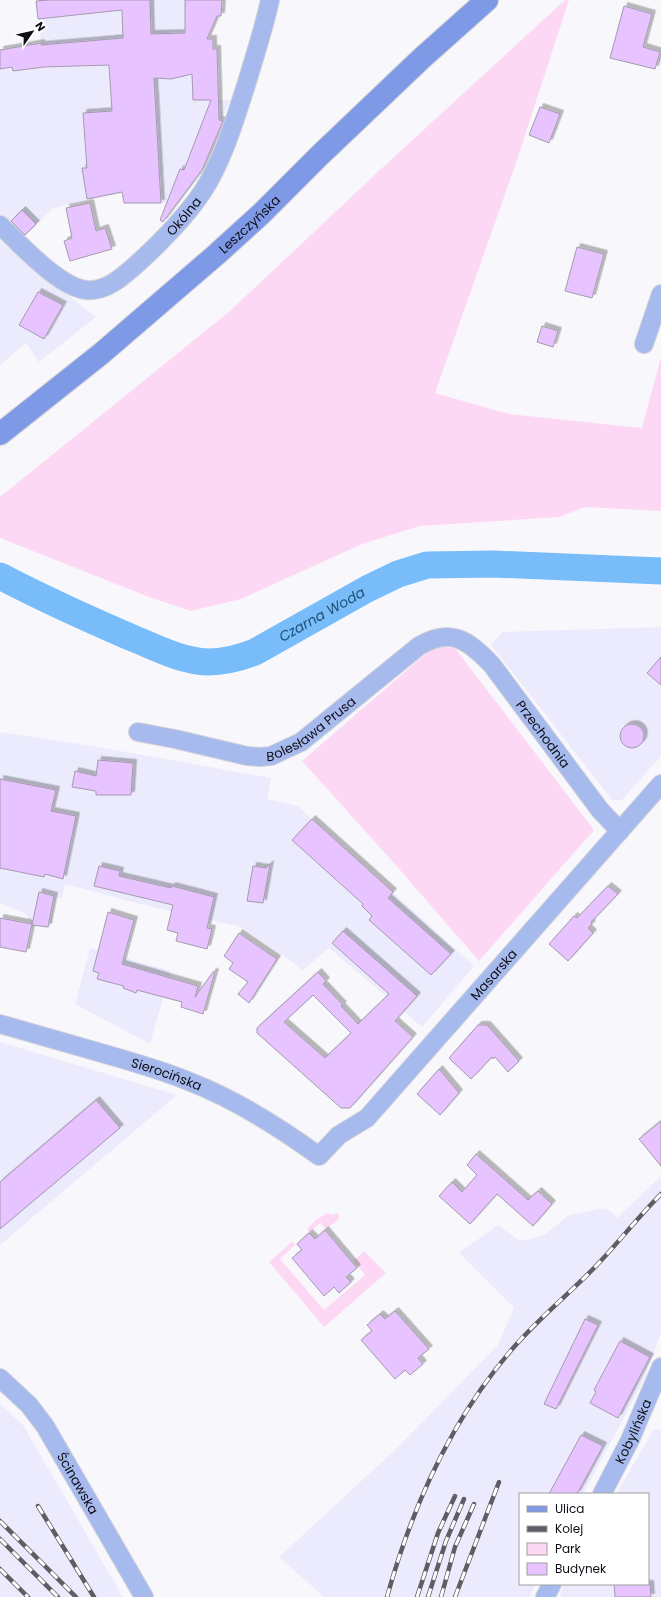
<svg xmlns="http://www.w3.org/2000/svg" width="661" height="1597" font-family="Poppins,sans-serif">
<style>
.built{fill:#ecebfd}
.green{fill:#fdd8f5}
.lines{fill:none;stroke-linecap:round;stroke-linejoin:round}
.river{stroke:#78bdf9;stroke-width:27}
.building{fill:#e7c4ff;stroke:#a599ad;fill-rule:evenodd;filter:url(#shadow)}
.street-casing{stroke:#d3d2d7;stroke-width:20}
.secondary-casing{stroke:#d3d2d7;stroke-width:24}
.street{stroke:#a6baee;stroke-width:18}
.secondary{stroke:#7e9ae6;stroke-width:22}
.rail-casing{stroke:#5e5d64;stroke-width:4.5}
.rail{stroke:#fff;stroke-width:3;stroke-dasharray:9;stroke-linecap:butt}
.labels{text-anchor:middle;dominant-baseline:central;stroke-width:3;stroke-linejoin:round;paint-order:stroke}
.street-label{font-size:13px;fill:#0e0d15;stroke:#fff}
.water-label{font-size:14px;font-style:italic;fill:#1e5077;stroke:#fff}
</style>
<defs>
<filter id="shadow"><feDropShadow dx="3.5" dy="-3.5" stdDeviation="0" flood-color="#0004"/></filter>
</defs>
<rect width="100%" height="100%" fill="#f8f8fc"/>
<g class="built">
<path d="M49 0H207L208 49 192 50 193 100H230L201 173 177 203H124L122 193 53 208 22 239 0 215V50L41 43 36 1Z"/>
<path d="M0 241 96 317 39 362 26 343 0 365Z"/>
<path d="M661 627V756L622 800H612L491 645 502 632Z"/>
<path d="M0 732 93 746 271 778 267 799 298 806 301 809 474 966 422 1027 329 948 302 971 294 963 241 927 148 906 65 884 62 898 56 897 50 928 32 925 26 914 0 903Z"/>
<path d="M90 948 171 971 150 1044 75 1004Z"/>
<path d="M0 1042 177 1095 0 1245Z"/>
<path d="M661 1176V1333L643 1382 583 1494H520V1584H536L529 1597H324L279 1557 396 1449 498 1345 514 1308 459 1253 498 1225 520 1241 544 1235 569 1215 604 1208 612 1212 617 1218Z"/>
<path d="M0 1404 23 1425 123 1597H0Z"/>
<path d="M654 1429 661 1430V1597H561L560 1593 565 1584H648V1494H616Z"/>
</g>
<g class="green">
<path d="M565 0H569L516 163 435 393 509 414 642 428 661 357V511L584 507 560 517 420 526 362 544 241 599 191 611 149 597 0 538V497L230 311 381 169Z"/>
<path d="M443 647 455 648 594 830 479 961 393 862 302 761 429 651Z"/>
<path d="M327 1213 334 1215 336 1213 339 1215 338 1220 326 1229 320 1223 310 1232 307 1229 316 1220Z"/>
<path d="M293 1241 295 1245 280 1259 324 1310 365 1275 354 1261 364 1251 386 1273 324 1327 269 1262Z"/>
</g>
<g class="lines">
<path class="river" id="s1" d="M0 576C42 598 86 618 130 637 155 647 180 661 208 662 224 662 240 658 255 652L367 589 398 574 427 565 494 564 661 571"/>
</g>
<g class="building">
<path d="M49 0H150L151 34 185 33V0H222L221 16H217L207 39H213V49H217L219 120 223 121 202 170 163 222 160 220 180 169 184 170 211 100H193L192 74 171 79 154 78 161 203H124L122 192 87 199 82 168H87L83 113 112 111 109 65 44 67 13 71 12 67 0 69V50L41 43V45L123 38 122 10 38 19 36 1Z"/>
<path d="M624 6 652 14 643 47 660 52 655 69 610 58Z"/>
<path d="M540 107 560 114 549 143 529 135Z"/>
<path d="M90 203 96 231 105 228 112 249 70 261 64 241 72 238 66 208Z"/>
<path d="M22 210 36 224 25 235 11 221Z"/>
<path d="M577 247 604 254 592 298 565 291Z"/>
<path d="M38 292 63 305 44 339 19 325Z"/>
<path d="M542 326 558 331 553 347 537 342Z"/>
<path d="M661 657V685L647 673Z"/>
<circle cx="632" cy="736" r="12"/>
<path d="M98 760 133 763 131 795H96V791L72 787 75 771 96 776Z"/>
<path d="M0 779 56 790 51 811 76 816 63 879 45 874 44 877 0 868Z"/>
<path d="M312 819 393 892 388 898 451 954 431 975 369 920 372 916 362 906 363 904 292 840Z"/>
<path d="M270 864 263 903 247 901 253 866 266 868Z"/>
<path d="M99 866 120 871 119 876 171 888 172 886 214 897 207 928 212 929 207 949 176 941 178 933 167 930 173 905 94 886Z"/>
<path d="M608 886 618 894 591 922 592 924 588 928 593 933 568 961 549 944 574 916 577 918Z"/>
<path d="M39 892 54 896 48 927 32 925Z"/>
<path d="M108 912 134 920 122 964 198 986 195 997 213 972H215L203 1014 181 1007 182 1002 137 990 136 993 123 988 124 986 97 979 99 973 93 971Z"/>
<path d="M0 918 32 924 26 952 0 947Z"/>
<path d="M343 931 417 996 395 1021 413 1037 350 1108H341L257 1033V1028L318 972 326 981 323 984 343 1005 341 1006 358 1024 389 994 332 943ZM313 995 351 1033 325 1058 284 1022Z"/>
<path d="M239 933 277 959 249 1003 238 994 248 982 229 969 233 963 224 956Z"/>
<path d="M478 1025H487L519 1061 508 1072 495 1057 493 1059 492 1057 471 1079 449 1058Z"/>
<path d="M439 1069 459 1093 440 1115 417 1094Z"/>
<path d="M96 1100 120 1128 0 1229V1182Z"/>
<path d="M661 1121V1166L639 1139Z"/>
<path d="M476 1154 528 1200 538 1191 552 1204 533 1226 497 1194 470 1224 439 1196 452 1182 462 1192 477 1175 467 1165Z"/>
<path d="M325 1230 357 1268 346 1277 351 1282 339 1293 334 1287 324 1296 292 1258 302 1250 297 1244 309 1233 315 1239Z"/>
<path d="M395 1311 429 1349 418 1358 423 1364 410 1375 405 1370 395 1379 361 1340 372 1331 367 1325 380 1314 385 1319Z"/>
<path d="M585 1319 598 1325 556 1409 544 1404Z"/>
<path d="M620 1341 650 1357 618 1418 590 1403 596 1392 594 1390Z"/>
<path d="M581 1435 603 1446 577 1494H549Z"/>
<path d="M614 1584H650L651 1597H615Z"/>
</g>
<g class="lines">
<g class="street-casing">
<g id="street">
<path id="s2" d="M0 225C20 244 59 287 86 290 107 292 123 276 138 263 161 242 185 218 203 191 224 158 235 119 247 82 255 55 264 28 270 0"/>
<path d="M644 344 661 294"/>
<path id="s3" d="M138 732 175 739 247 756 259 757 271 756 301 742 419 646C451 627 468 640 492 665L600 810 620 831"/>
<path id="s4" d="M0 1024C35 1034 70 1044 105 1054 133 1062 161 1070 188 1081 235 1099 279 1127 319 1156L339 1135 367 1118 661 784"/>
<path id="s5" d="M0 1378 29 1405 45 1426 144 1597"/>
<path id="s6" d="M602 1494 630 1440 661 1367"/>
<path d="M545 1597 552 1584"/>
</g>
</g>
<g class="secondary-casing">
<g id="secondary">
<path id="s7" d="M0 434 102 353 217 254 261 214 319 156 422 58 487 0"/>
</g>
</g>
<use href="#street" class="street"/>
<use href="#secondary" class="secondary"/>
<g class="rail-casing">
<g id="rail">
<path d="M38 1506 94 1597"/>
<path d="M0 1521 76 1597"/>
<path d="M0 1539 58 1597"/>
<path d="M0 1569 28 1597"/>
<path d="M387 1597C412 1507 452 1418 514 1347 539 1318 569 1294 596 1266 618 1243 638 1217 661 1194"/>
<path d="M417 1597 438 1533 455 1496"/>
<path d="M428 1597 446 1541 464 1499"/>
<path d="M441 1597 455 1547 474 1504"/>
<path d="M455 1597 499 1482"/>
</g>
</g>
<use href="#rail" class="rail"/>
</g>
<g class="labels">
<g class="street-label">
<text stroke="none"><textPath href="#s2" startOffset="235">Okólna</textPath></text>
<text stroke="none"><textPath href="#s7" startOffset="326">Leszczyńska</textPath></text>
<text stroke="none"><textPath href="#s3" startOffset="184">Bolesława Prusa</textPath></text>
<text stroke="none"><textPath href="#s3" startOffset="491">Przechodnia</textPath></text>
<text stroke="none"><textPath href="#s4" startOffset="601">Masarska</textPath></text>
<text stroke="none"><textPath href="#s4" startOffset="174">Sierocińska</textPath></text>
<text stroke="none"><textPath href="#s6" startOffset="70">Kobylińska</textPath></text>
<text stroke="none"><textPath href="#s5" startOffset="132">Ścinawska</textPath></text>
</g>
<g class="water-label">
<text stroke="none"><textPath href="#s1" startOffset="351">Czarna Woda</textPath></text>
</g>
</g>
<rect x="519" y="1493" width="130" height="92" fill="#ffffff" stroke="#9f9ea1"/>
<rect x="527" y="1506" width="20" height="6" fill="#7e9ae6" stroke="#9f9ea1"/>
<text x="555" y="1513" font-size="12" fill="#0e0d15">Ulica</text>
<rect x="527" y="1526" width="20" height="6" fill="#5e5d64" stroke="#9f9ea1"/>
<text x="555" y="1533" font-size="12" fill="#0e0d15">Kolej</text>
<rect x="527" y="1543" width="20" height="12" fill="#fdd8f5" stroke="#9f9ea1"/>
<text x="555" y="1553" font-size="12" fill="#0e0d15">Park</text>
<rect x="527" y="1563" width="20" height="12" fill="#e7c4ff" stroke="#9f9ea1"/>
<text x="555" y="1573" font-size="12" fill="#0e0d15">Budynek</text>
<g transform="translate(32 32) rotate(56)" stroke="#ffffff" stroke-width="3" paint-order="stroke">
<path d="M0-3L7 15L0 10L-7 15Z" fill="#0e0d15"/>
<text y="-6" font-size="11" font-weight="bold" text-anchor="middle" fill="#0e0d15">N</text>
</g>
</svg>
